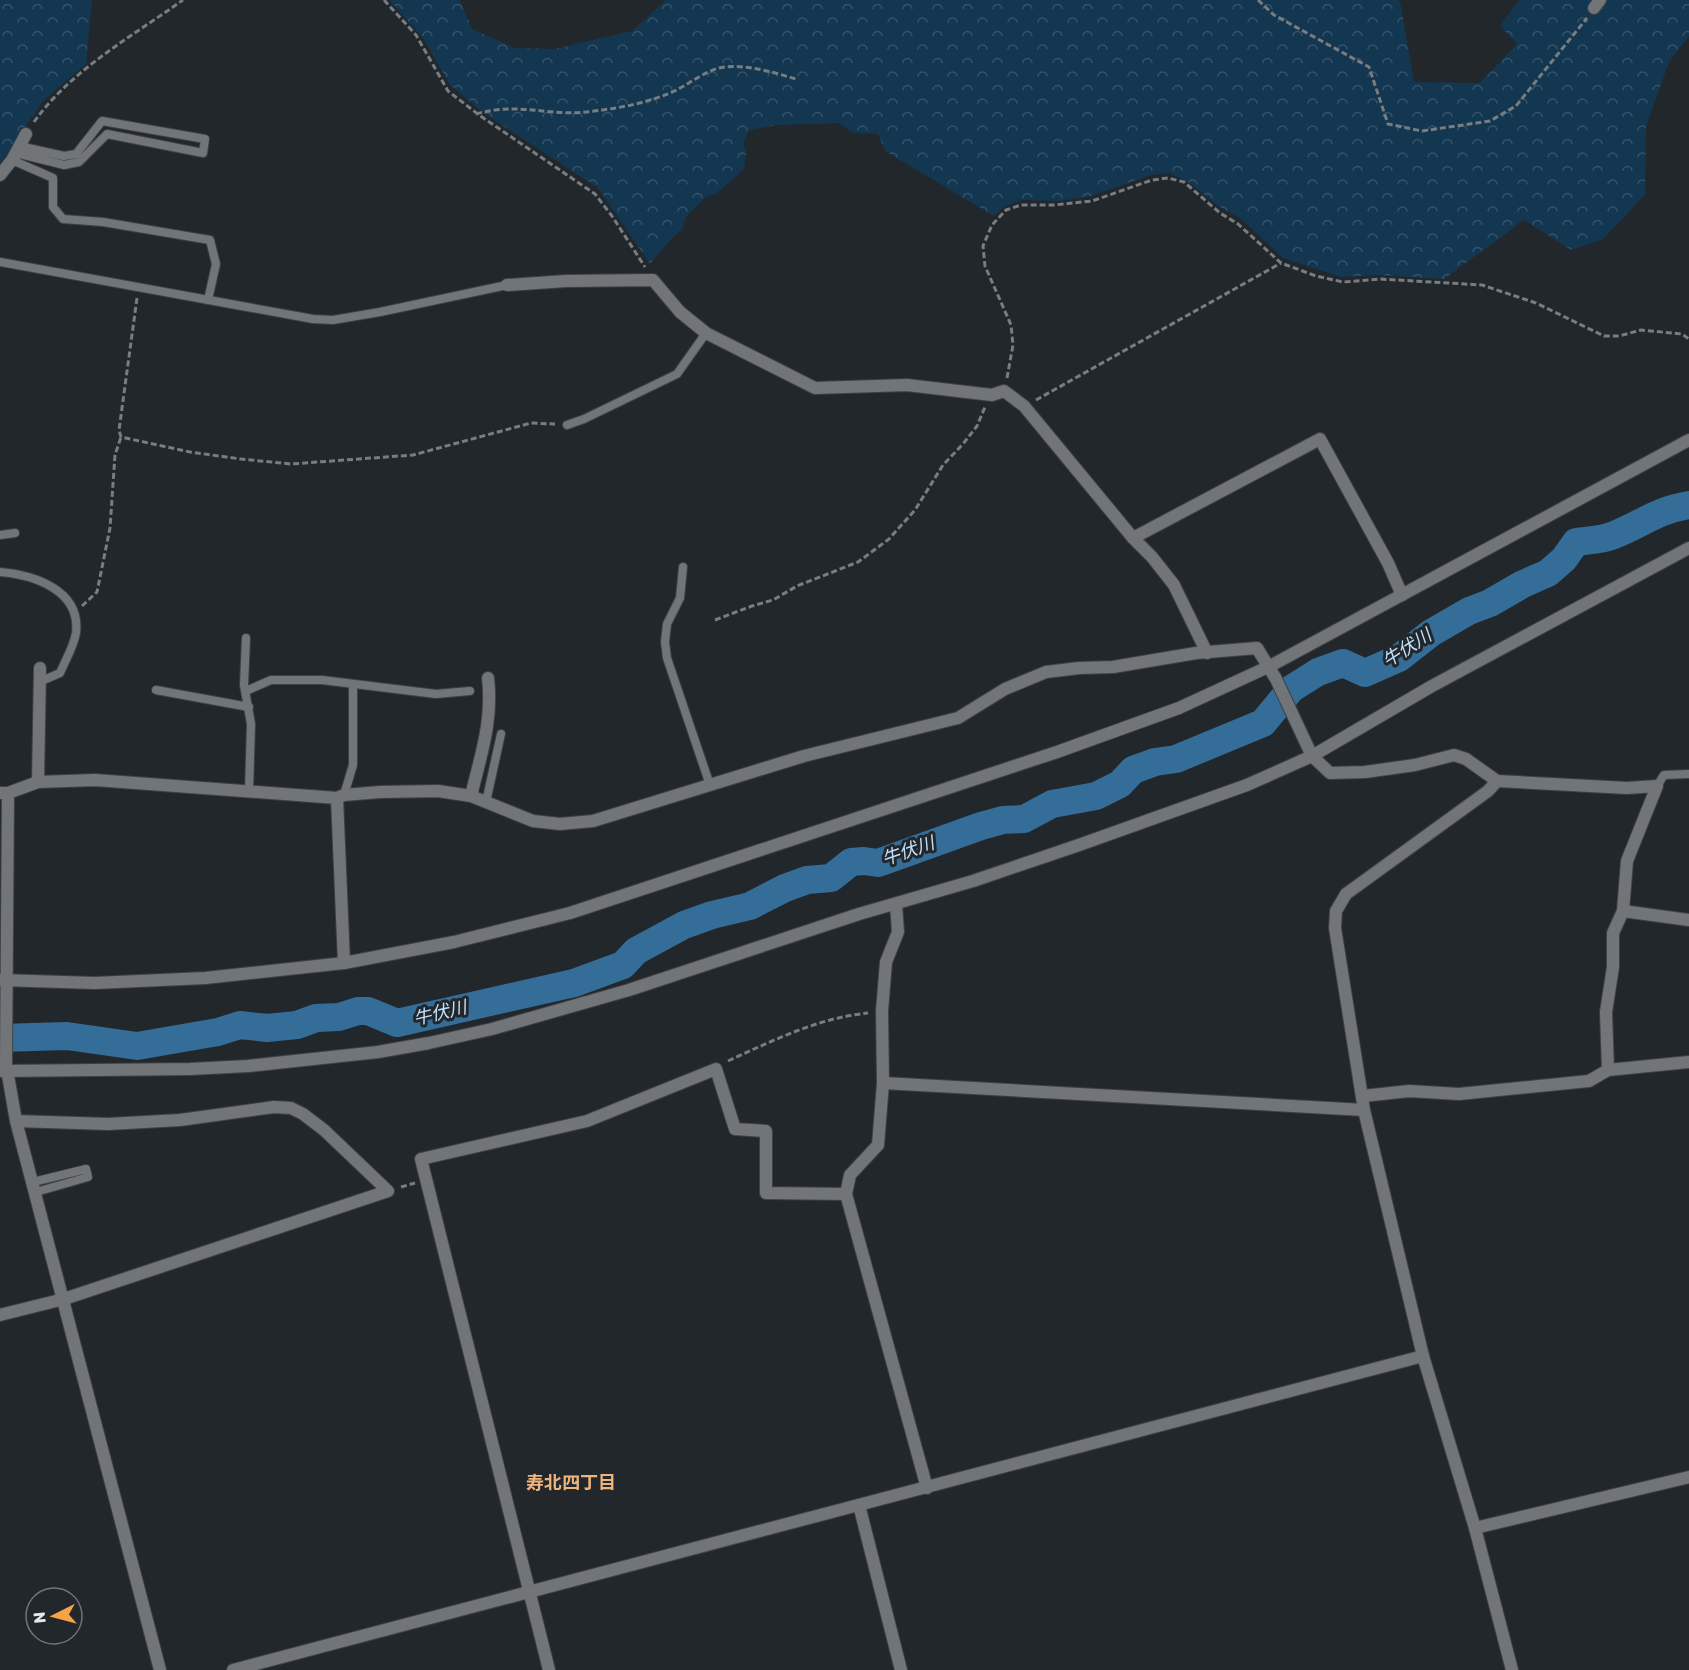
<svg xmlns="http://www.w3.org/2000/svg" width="1689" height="1670" font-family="Rubik,'Noto Sans JP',sans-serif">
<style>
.forest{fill:url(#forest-crowns)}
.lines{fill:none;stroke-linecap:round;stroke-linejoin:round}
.river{stroke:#356d99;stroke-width:28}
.service-casing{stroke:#3d4247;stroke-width:10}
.minor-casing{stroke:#3d4247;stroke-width:14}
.tertiary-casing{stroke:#3d4247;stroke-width:14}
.path{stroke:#787d81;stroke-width:3;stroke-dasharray:6 3;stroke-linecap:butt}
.service{stroke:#727577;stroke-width:8}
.minor{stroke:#727577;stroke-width:12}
.tertiary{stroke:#727577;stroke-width:12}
.labels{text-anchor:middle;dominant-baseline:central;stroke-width:6;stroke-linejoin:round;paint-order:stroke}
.water-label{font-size:18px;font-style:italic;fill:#c3e1fb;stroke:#22272c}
.neighbourhood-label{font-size:18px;font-weight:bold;fill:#eeb47b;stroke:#22272c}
</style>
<defs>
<pattern id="forest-crowns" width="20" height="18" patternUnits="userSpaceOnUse" patternTransform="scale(1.5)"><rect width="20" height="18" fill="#133651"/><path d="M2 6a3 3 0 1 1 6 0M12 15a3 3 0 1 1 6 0" fill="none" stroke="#35536a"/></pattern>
</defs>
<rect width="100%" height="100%" fill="#22272c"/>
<g class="forest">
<path d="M0 0H92L86 64 42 102 0 164Z"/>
<path d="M389 0H460L472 29 515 48 554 49 632 31 666 0H1398L1400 1 1414 82 1480 83 1517 44 1500 26 1519 0H1689V36L1669 62 1646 126 1645 195 1602 240 1571 250 1524 220 1444 279 1378 275 1341 277 1283 258 1240 218 1218 206 1187 181 1169 173 1151 175 1091 196 1059 201 1022 200 1003 207 994 216 885 151 878 134 853 133 839 123 777 125 749 130 743 143 746 152 744 169 716 194 706 197 686 217 682 230 672 238 650 264 598 188 485 114 450 85 423 38Z"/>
</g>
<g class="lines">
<path class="river" d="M0 1038 67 1036 137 1046 218 1032 240 1025 267 1028 297 1025 316 1018 339 1017 358 1011H368L397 1023 574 983 623 965 636 951 684 925 712 915 750 906 785 888 807 880 831 878 851 862 864 861 878 863 981 826 1003 820 1024 819 1052 804 1096 796 1120 784 1133 770 1155 762 1176 759 1263 723 1291 689 1318 672 1343 663 1365 673 1399 658 1431 633 1469 611 1490 603 1523 584 1548 573 1564 559 1576 542C1588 540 1603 540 1614 535 1642 524 1657 510 1689 505"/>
<g class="service-casing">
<g id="service">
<path d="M16 153 64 165 79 162 107 134 203 153 205 139 102 121 76 154 64 156 19 146"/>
<path d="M12 160 53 178V207L63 219 103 222 210 240 216 264 208 300"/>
<path d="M0 262 313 319 333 320 380 312 507 285"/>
<path d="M567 425 584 419 677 374 706 333"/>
<path d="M0 535 15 533"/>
<path d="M683 567 680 598 667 624 665 642 667 658 710 785"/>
<path d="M0 572C34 575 81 590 76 633 74 646 65 661 60 673L39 682"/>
<path d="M246 638 244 685 251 724 249 791"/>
<path d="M156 690 249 707"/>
<path d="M246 691 271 680H322L436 694 470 691"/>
<path d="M1657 786 1664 775 1689 774"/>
<path d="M344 795 353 765V684"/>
<path d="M486 802 501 734"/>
<path d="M33 1182 86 1169 88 1177 36 1192"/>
</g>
</g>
<g class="minor-casing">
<g id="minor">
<path d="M1594 8 1600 0"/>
<path d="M0 175 12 160 26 134"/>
<path d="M507 285 566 281 653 280 680 312 706 333 815 388 907 385 992 395 1004 391 1024 406 1133 538 1152 557 1174 585 1207 653"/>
<path d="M1133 538 1320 439 1388 563 1402 595"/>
<path d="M38 782 40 668"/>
<path d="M0 793H8L38 782 95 780 337 798 344 795 380 792 438 791 471 796 533 821 560 824 593 821 804 756 958 718 1005 689 1046 672 1079 668 1113 667 1196 653 1257 648 1276 679 1312 756 1330 773 1365 772 1415 765 1454 755 1466 759 1497 781 1627 788 1657 786 1627 861 1623 911 1613 933V967L1606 1012 1608 1070"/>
<path d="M8 793 6 1064 16 1121 160 1670"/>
<path d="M471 796C481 754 493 721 488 678"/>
<path d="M337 798 344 963"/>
<path d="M896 905 898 932 886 962 882 1011 883 1083 878 1145 850 1175 846 1194 927 1488"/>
<path d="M1623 911 1689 920"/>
<path d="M0 1071 190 1069 248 1066 378 1052 429 1043 492 1029 629 990 859 914 973 881 1079 845 1247 785 1312 756 1432 686 1689 548"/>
<path d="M883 1083 1364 1110"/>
<path d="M1363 1096 1409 1091 1459 1094 1589 1081 1608 1070 1689 1062"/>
<path d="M0 1315 64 1299 388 1191 324 1130 303 1114 291 1108 274 1107 180 1120 108 1124 16 1121"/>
<path d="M1423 1356 1364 1110 1335 928 1336 911 1346 894 1488 791 1497 781"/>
<path d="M859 1505 901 1670"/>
<path d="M1475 1528 1512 1670"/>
<path d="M549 1670 421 1159 587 1121 716 1069 735 1129 766 1131V1193L846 1194"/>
</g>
</g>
<g class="tertiary-casing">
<g id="tertiary">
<path d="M0 980 95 983 205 978 344 963 454 942 570 913 1057 752 1179 708 1270 666 1689 440"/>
<path d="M233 1670 1423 1356 1475 1528 1689 1477"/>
</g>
</g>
<g class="path">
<path d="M384 0 416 35 448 91 479 115 595 194 612 216 645 267"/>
<path d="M1258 0 1274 15 1369 67 1388 124 1422 131 1490 121 1516 106 1587 18"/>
<path d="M476 114C517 102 547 116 586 112 614 109 644 104 670 93 687 86 701 73 719 68 744 63 772 72 796 79"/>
<path d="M34 122C71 70 131 37 183 0"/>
<path d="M137 298 119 430 121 437 190 452 241 459 291 464 413 455 531 423 555 424"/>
<path d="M1007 378 1013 345 1011 325 985 266 983 246 992 225 1006 210 1021 205H1054L1092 201 1152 180 1168 178 1184 182 1220 213 1238 224 1281 263 1316 276 1343 282 1380 279 1482 285 1536 303 1604 336H1619L1641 330 1682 334 1689 339"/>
<path d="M1036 400 1281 263"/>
<path d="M82 606 97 592 110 528 115 455 121 437"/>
<path d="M715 620 752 606 773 600 797 586 858 562 889 539 915 510 943 465 963 444 977 426 985 407"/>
<path d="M728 1061C774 1040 818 1018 868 1013"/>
<path d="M401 1187 415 1183"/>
</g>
<use href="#service" class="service"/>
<use href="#minor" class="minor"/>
<use href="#tertiary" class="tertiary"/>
</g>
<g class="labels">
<g class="water-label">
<text transform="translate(1407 648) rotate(-33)">牛伏川</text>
<text transform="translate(908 851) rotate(-19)">牛伏川</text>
<text transform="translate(440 1013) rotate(-13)">牛伏川</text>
</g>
<g class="neighbourhood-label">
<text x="571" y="1483">寿北四丁目</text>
</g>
</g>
<g transform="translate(54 1616) rotate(264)"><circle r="28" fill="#22272c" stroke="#707579" stroke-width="1.5"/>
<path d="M0-4.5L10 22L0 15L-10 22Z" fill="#f6a247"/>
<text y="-9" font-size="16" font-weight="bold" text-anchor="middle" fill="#e5e9ec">N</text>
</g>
</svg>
